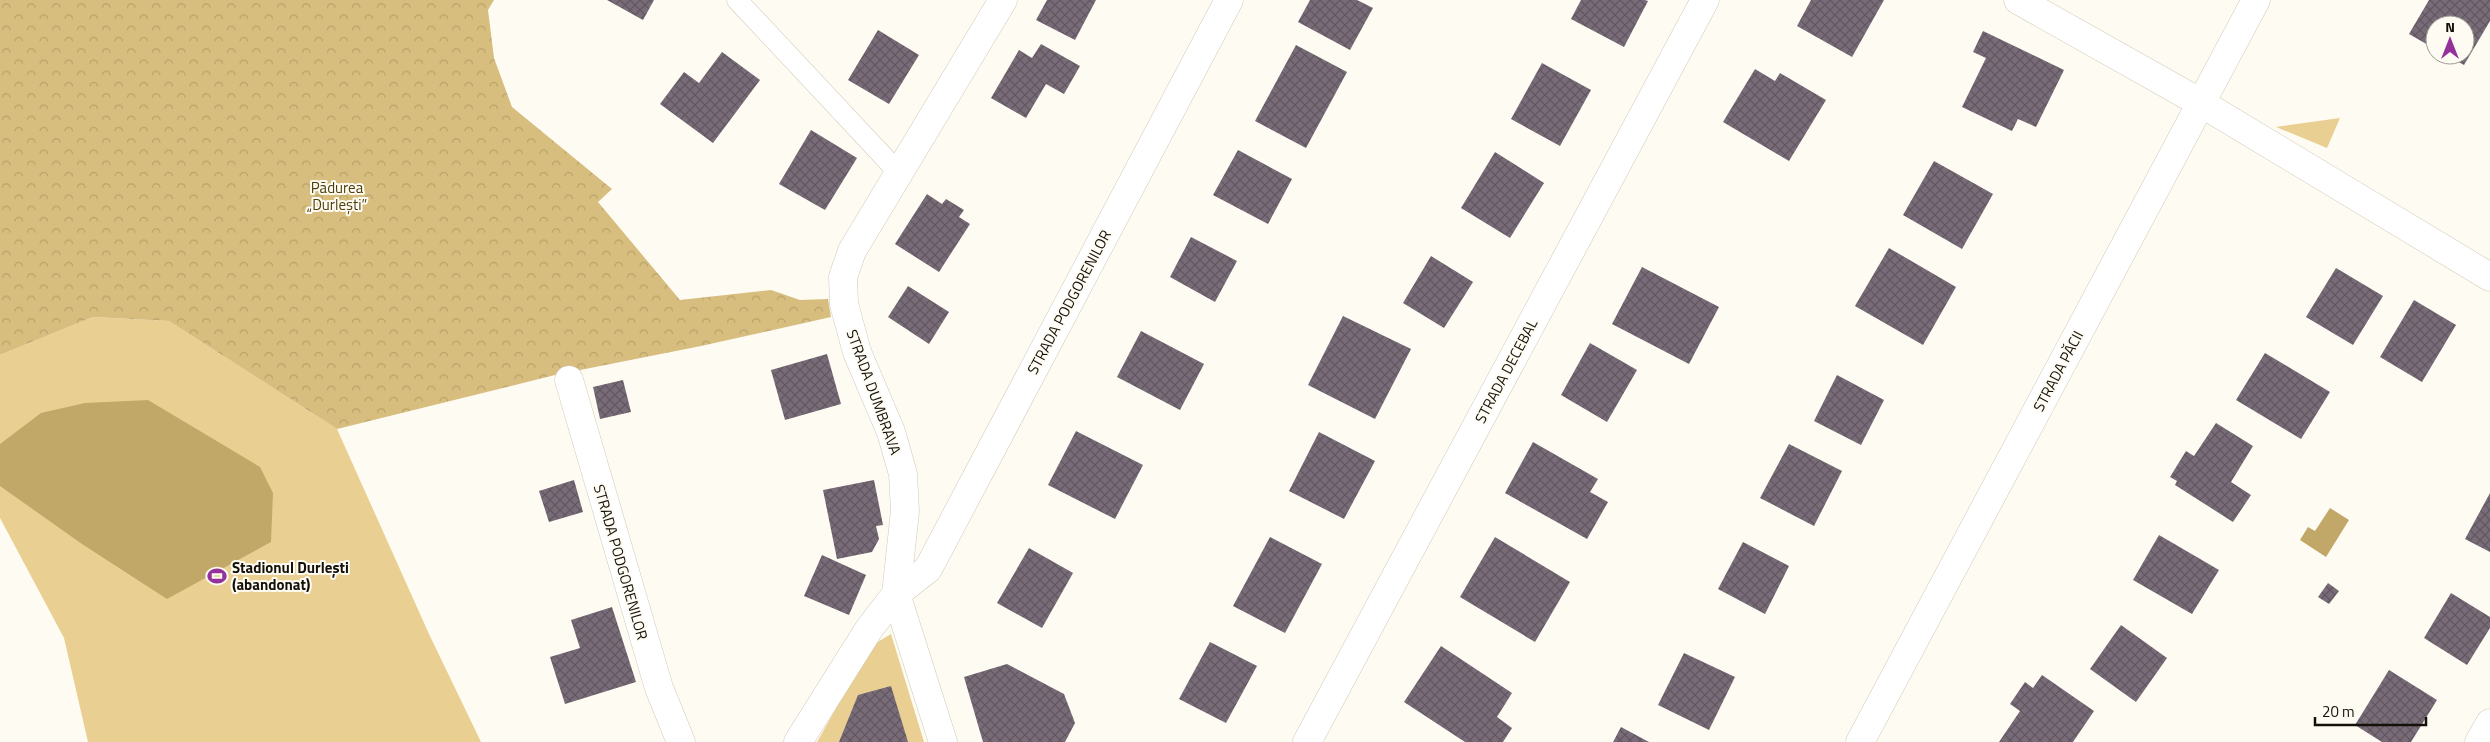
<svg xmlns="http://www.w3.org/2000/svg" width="2490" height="742" font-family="'Titillium Web',sans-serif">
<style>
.green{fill:#e9d092}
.forest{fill:url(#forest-crowns)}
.water{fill:#c1a869}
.building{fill:url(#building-cross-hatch)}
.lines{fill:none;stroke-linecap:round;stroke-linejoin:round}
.service-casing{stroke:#d1cab8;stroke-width:21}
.minor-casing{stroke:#d1cab8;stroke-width:29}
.service{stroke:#fff;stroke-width:20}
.minor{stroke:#fff;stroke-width:28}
.labels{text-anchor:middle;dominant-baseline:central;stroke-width:4;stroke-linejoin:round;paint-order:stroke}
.park-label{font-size:15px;fill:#503e0a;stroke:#fefbf3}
.street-label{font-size:15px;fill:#14110b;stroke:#fefbf3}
.poi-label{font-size:15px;font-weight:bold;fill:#14110b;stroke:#fefbf3;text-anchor:start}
</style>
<defs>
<pattern id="forest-crowns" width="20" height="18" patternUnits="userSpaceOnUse" patternTransform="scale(1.25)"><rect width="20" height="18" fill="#d7be7e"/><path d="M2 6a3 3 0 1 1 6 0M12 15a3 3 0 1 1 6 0" fill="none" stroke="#b8a26c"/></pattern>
<pattern id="building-cross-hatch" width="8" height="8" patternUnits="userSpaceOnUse" patternTransform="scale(1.25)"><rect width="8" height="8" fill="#796c79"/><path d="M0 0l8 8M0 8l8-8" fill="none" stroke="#625761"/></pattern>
</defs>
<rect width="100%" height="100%" fill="#fefbf3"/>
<g class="green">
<path d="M2340 118 2327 148 2276 127Z"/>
<path d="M93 317 169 321 337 429 429 634 481 742H88L64 638 0 518V355Z"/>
<path d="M891 634 924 742H817L871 646Z"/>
</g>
<path class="forest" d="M0 0H494L488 10 494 58 512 107 612 189 598 202 680 300 771 290 800 300 828 299 831 317 701 346 555 375 337 429 169 321 93 317 0 355Z"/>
<g class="water">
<path d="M148 400 260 467 273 493 271 542 167 599 82 544 0 486V444L41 413 85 403Z"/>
<path d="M2330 508 2349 520 2326 557 2300 540 2308 527 2315 531Z"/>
</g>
<g class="building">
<path d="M607 0H654L643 20Z"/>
<path d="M1047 0H1096L1075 40 1036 20Z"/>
<path d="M1310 0H1357L1373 8 1350 50 1298 22Z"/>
<path d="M1581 0H1645L1648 1 1624 47 1571 19Z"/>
<path d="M1811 0H1884L1852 57 1797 26Z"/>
<path d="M2429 0H2490V21L2464 65 2446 55H2465V25H2435V49L2409 34Z"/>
<path d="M878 30 919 55 889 104 848 80Z"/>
<path d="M1983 31 2064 70 2036 127 2018 119 2012 131 1962 107 1986 58 1973 52Z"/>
<path d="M1041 44 1080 66 1064 94 1046 84 1026 118 991 98 1019 50 1032 58Z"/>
<path d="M1296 45 1347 72 1306 148 1255 121Z"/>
<path d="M722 52 760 80 713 143 660 104 684 72 699 83Z"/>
<path d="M1542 63 1591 90 1560 146 1511 119Z"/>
<path d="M1755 69 1775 81 1780 73 1826 100 1789 161 1723 122Z"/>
<path d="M811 130 857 158 825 210 779 184Z"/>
<path d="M1238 150 1292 179 1268 224 1213 195Z"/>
<path d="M1495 152 1544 183 1510 238 1461 208Z"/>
<path d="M1934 161 1993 194 1962 249 1903 215Z"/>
<path d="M927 194 942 204 946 199 964 210 959 217 970 224 939 272 895 244Z"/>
<path d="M1191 237 1237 261 1215 302 1170 277Z"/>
<path d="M1889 248 1956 287 1923 345 1855 306Z"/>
<path d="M1431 256 1473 282 1444 328 1403 303Z"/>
<path d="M1642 267 1719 307 1689 364 1612 324Z"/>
<path d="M2336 268 2383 296 2353 345 2306 317Z"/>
<path d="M908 286 949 312 929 344 888 317Z"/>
<path d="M2414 300 2456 325 2422 382 2380 357Z"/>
<path d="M1343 316 1411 349 1375 419 1308 385Z"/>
<path d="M1141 331 1204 364 1180 410 1117 377Z"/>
<path d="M1590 343 1637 370 1607 422 1561 395Z"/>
<path d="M2265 353 2330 392 2301 439 2236 400Z"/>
<path d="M827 354 841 404 785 420 771 370Z"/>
<path d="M1837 375 1884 400 1861 445 1814 421Z"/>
<path d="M623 380 631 412 600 419 593 387Z"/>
<path d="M2216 423 2253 446 2231 482 2251 495 2233 522 2175 485 2177 481 2170 477 2186 451 2194 456Z"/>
<path d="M1076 431 1143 465 1115 519 1048 485Z"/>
<path d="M1319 432 1375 461 1344 519 1289 491Z"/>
<path d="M1533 442 1598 479 1590 492 1608 502 1587 539 1505 493Z"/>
<path d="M1789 444 1842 471 1814 526 1760 498Z"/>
<path d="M574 480 583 512 549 522 539 491Z"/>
<path d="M874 480 883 525 876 526 879 539 872 552 837 559 823 490Z"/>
<path d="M2490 493V552L2465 539Z"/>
<path d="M2159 535 2219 570 2192 614 2133 580Z"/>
<path d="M1270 537 1322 564 1285 633 1233 606Z"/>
<path d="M1495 537 1570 582 1535 642 1460 597Z"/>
<path d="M1743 542 1789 566 1765 614 1718 589Z"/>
<path d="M1029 548 1073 573 1042 628 997 603Z"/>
<path d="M822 555 866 575 849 615 804 596Z"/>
<path d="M2328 583 2339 591 2329 604 2318 597Z"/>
<path d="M2451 593 2490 617V628L2467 665 2424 638Z"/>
<path d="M612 607 636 682 565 704 550 657 580 648 571 620Z"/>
<path d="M2121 625 2167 658 2136 702 2090 669Z"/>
<path d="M1210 642 1257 666 1226 723 1179 699Z"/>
<path d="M1441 646 1512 693 1497 717 1512 728 1503 742H1465L1404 702Z"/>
<path d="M1684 653 1735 677 1709 730 1658 705Z"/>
<path d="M1007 664 1064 694 1075 723 1065 742H983L964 677Z"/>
<path d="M2389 670 2437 700 2411 742H2382L2355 725Z"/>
<path d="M2042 675 2094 711 2073 742H1999L2020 711 2010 704 2025 682 2033 688Z"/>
<path d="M891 686 908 742H839L858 695Z"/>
<path d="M1621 727 1649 742H1613Z"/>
</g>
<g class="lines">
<g class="service-casing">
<path id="service" d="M737 0 899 173"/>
</g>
<g class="minor-casing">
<g id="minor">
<path d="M2018 0 2201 103 2490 277"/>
<path d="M569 380 659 688 681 742"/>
<path d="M798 742 869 629 896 594 928 569 1229 0"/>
<path d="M943 742 896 594 905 511 903 474 891 432 857 352 844 304 843 277 852 251 1003 0"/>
<path d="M1307 742 1705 0"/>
<path d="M1860 742 2256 0"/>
<path d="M2479 742 2490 723"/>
</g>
</g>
<use href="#service" class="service"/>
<use href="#minor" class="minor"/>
</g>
<defs>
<g id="stadium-bare" transform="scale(1.5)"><path d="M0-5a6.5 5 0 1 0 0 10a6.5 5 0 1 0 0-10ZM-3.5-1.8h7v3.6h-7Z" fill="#93329a" stroke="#fefbf3" stroke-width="2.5" paint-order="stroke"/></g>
</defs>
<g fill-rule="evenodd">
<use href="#stadium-bare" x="217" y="576"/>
</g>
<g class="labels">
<g class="park-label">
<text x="337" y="187">Pădurea<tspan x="337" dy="17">„Durlești”</tspan></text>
</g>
<g class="street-label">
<text transform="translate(1069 302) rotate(-62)">STRADA PODGORENILOR</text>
<text transform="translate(1506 371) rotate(-62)">STRADA DECEBAL</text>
<text transform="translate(2058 371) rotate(-62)">STRADA PĂCII</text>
<text transform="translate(874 392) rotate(70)">STRADA DUMBRAVA</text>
<text transform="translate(621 562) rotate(74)">STRADA PODGORENILOR</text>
</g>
<g class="poi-label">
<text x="232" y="567">Stadionul Durlești<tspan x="232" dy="17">(abandonat)</tspan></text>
</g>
</g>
<g transform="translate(2450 40)"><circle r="24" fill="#fefbf3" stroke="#a09d96"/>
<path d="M0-4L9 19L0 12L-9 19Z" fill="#93329a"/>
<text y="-8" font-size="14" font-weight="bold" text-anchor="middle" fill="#14110b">N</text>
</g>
<path d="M2315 717v8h111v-8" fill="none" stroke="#14110b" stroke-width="2.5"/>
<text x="2322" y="717" font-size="15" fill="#14110b" stroke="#fefbf3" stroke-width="4" paint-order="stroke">20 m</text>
</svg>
